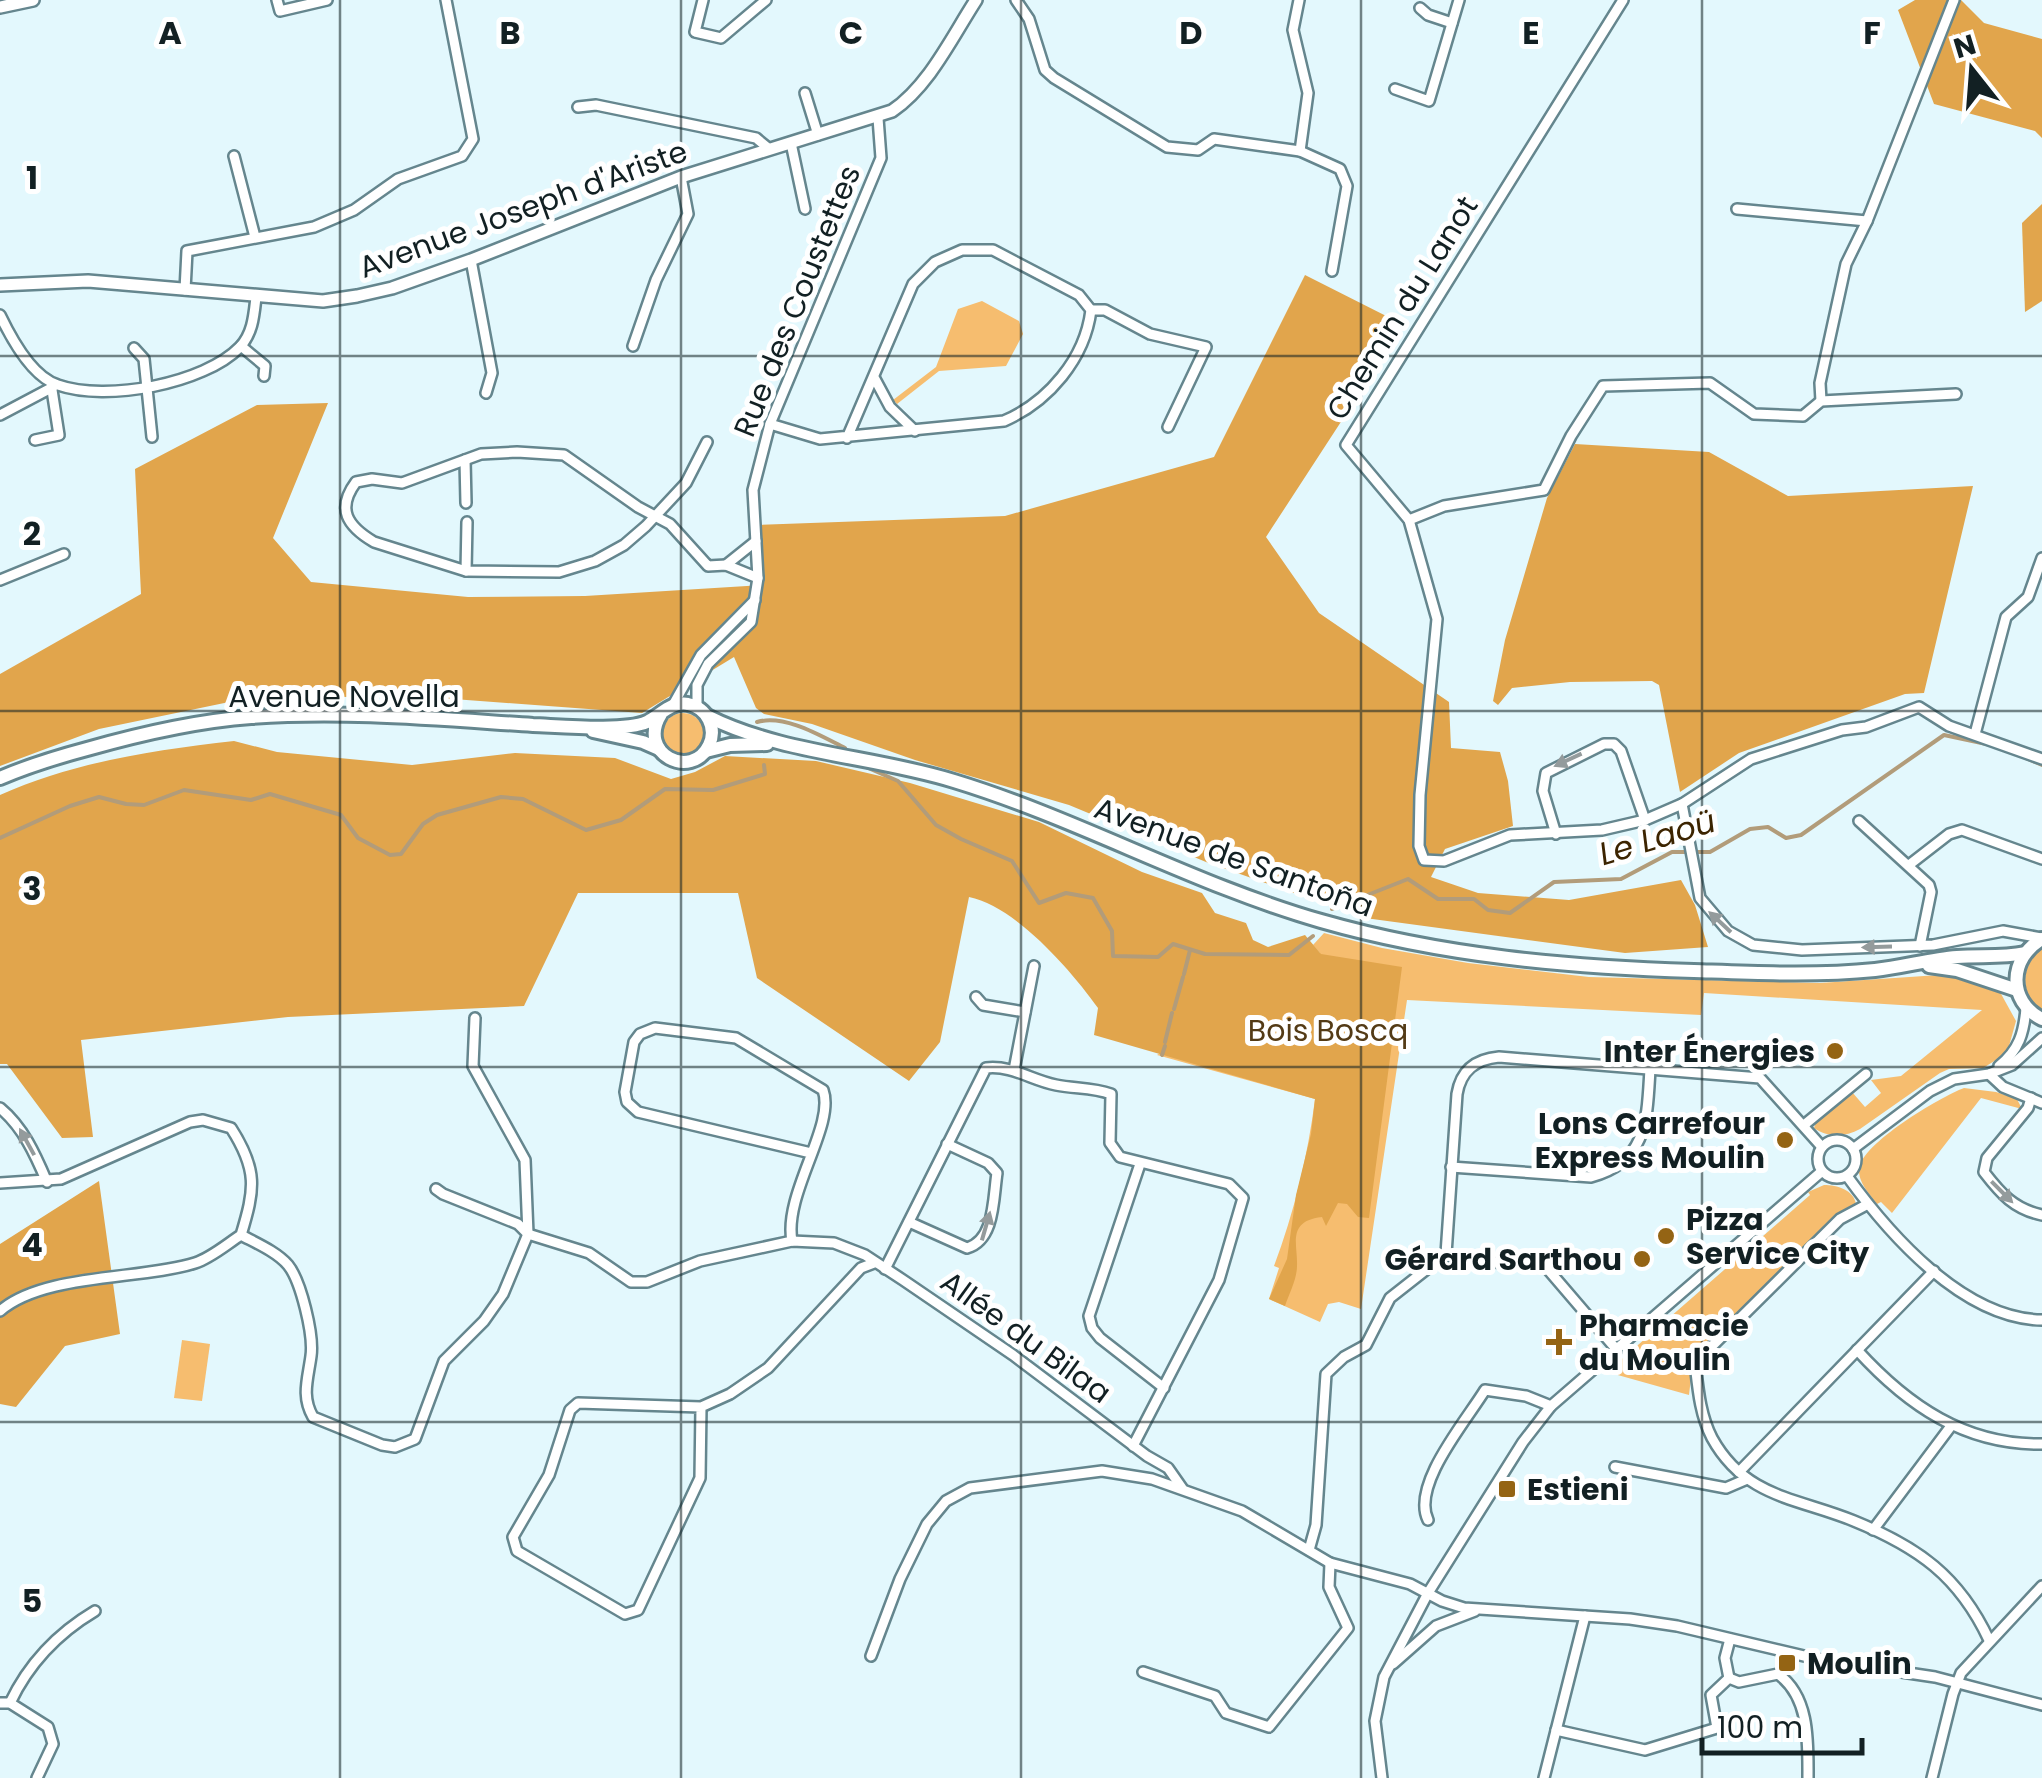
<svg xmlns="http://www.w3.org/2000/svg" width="2042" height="1778" font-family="Poppins,sans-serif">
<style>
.green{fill:#f6bd6f}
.forest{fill:#e1a54c}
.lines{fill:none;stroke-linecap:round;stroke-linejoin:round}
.stream{stroke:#b29c7a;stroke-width:4}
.minor-casing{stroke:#65868e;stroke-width:14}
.tertiary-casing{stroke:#65868e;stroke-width:16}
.secondary-casing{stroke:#65868e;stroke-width:18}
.minor{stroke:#fff;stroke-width:9}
.tertiary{stroke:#fff;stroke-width:11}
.secondary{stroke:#fff;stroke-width:12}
.oneway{fill:#949b9c}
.grid{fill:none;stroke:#122023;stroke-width:2.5;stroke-opacity:0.55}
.poi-dot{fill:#946414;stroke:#fff;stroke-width:4}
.labels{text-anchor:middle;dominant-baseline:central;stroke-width:10;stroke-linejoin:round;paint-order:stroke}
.street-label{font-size:30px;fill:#122023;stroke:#fff}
.park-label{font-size:30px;fill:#543b16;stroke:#fff}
.poi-label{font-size:30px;font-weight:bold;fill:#122023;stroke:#fff;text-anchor:start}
.water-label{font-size:32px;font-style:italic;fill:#3c2400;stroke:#fff}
.grid-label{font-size:32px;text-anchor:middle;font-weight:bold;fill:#122023;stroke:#fff;stroke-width:10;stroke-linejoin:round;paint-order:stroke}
</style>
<rect width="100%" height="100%" fill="#e3f8fd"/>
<g class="green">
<path d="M982 301 1019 321 1023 334 1006 366 939 371 897 404 893 400 936 367 958 309Z"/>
<circle cx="683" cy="734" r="21"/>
<path d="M1324 933 1382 948 1468 963 1589 977 1820 983 1939 975 1977 982 2000 992 2016 1021 2009 1046 2001 1057 1983 1068 1949 1069 1940 1073 1860 1129C1845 1137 1828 1138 1814 1128L1817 1119 1852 1092 1865 1107 1881 1093 1871 1080 1901 1076 1982 1010 1704 993 1701 1015 1407 1000 1361 1309 1339 1302 1328 1304 1320 1322 1269 1299 1279 1268 1274 1266C1294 1213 1308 1155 1315 1099L1157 1055 1320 953 1313 945Z"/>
<path d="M2042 948V1011C2019 993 2020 967 2042 948Z"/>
<path d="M1964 1088 1996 1092 2017 1099 2022 1109 1981 1098 1892 1213 1881 1202 1877 1204C1870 1195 1858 1182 1859 1169 1861 1144 1940 1097 1964 1088Z"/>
<path d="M1824 1185C1837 1185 1854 1190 1856 1204L1837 1215 1696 1354 1693 1360 1689 1395 1607 1372 1810 1195 1808 1192Z"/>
<path d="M182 1340 210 1344 202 1401 174 1398Z"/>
</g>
<g class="forest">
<path d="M1915 0H1961L1984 23 2042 39V138L2035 131 1934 104 1898 10Z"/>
<path d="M2042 204V301L2025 312 2022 223Z"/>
<path d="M1305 275 1404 325 1266 537 1319 613 1449 702 1451 748 1500 752 1508 781 1513 826 1445 849 1431 877 1478 893 1569 900 1681 880 1695 905 1708 947 1625 953 1365 918 1206 862 1069 805 915 760 812 724 764 714 756 708 734 657 642 713 400 695 234 701 99 729 0 766V674L141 594 135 469 257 405 328 403 273 538 311 582 468 597 585 596 763 585 758 525 1005 516 1214 457Z"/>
<path d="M1575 444 1709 452 1788 496 1973 486 1924 693 1905 694 1739 753 1680 792 1659 685 1652 681 1570 682 1512 688 1498 705 1493 701 1505 640 1547 498Z"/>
<path d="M234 741 277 752 412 765 515 753 615 758 671 779 695 772 725 756 816 761 910 783 1039 822 1142 872 1202 893 1215 913 1246 923 1253 940 1268 947 1305 935 1321 954 1402 967 1369 1218 1358 1217 1347 1204 1338 1203 1326 1226 1322 1217C1286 1221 1298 1245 1297 1266 1297 1279 1289 1294 1285 1306L1269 1299 1287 1259 1296 1195 1311 1134 1315 1099 1094 1035 1098 1008C1071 970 1015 906 969 897L940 1042 909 1081 757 978 738 893H578L524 1006 288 1017 81 1040 93 1137 62 1138 7 1064H0V795C74 762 154 750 234 741Z"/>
<path d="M99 1181 120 1334 65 1346 16 1407 0 1404V1244Z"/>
</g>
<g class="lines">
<g class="stream">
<path d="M757 722C785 714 821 736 845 748"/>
<path d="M2019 755 2042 765"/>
<path d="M866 767 898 781 936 825 961 839 1012 861 1039 903 1066 893 1093 898 1112 931 1113 956 1158 957 1173 944 1205 954 1289 955 1313 936"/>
<path d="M0 838 70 806 99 797 126 804 144 805 184 790 251 800 270 794 341 815 358 838 390 855 401 854 423 824 437 815 501 797 523 799 586 830 621 820 665 789 713 790 765 774 764 765"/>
<path d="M1332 909 1408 879 1438 899H1474L1488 910 1510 913 1554 882 1621 879 1672 852H1710L1750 829 1768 827 1786 838 1801 835 1944 735 1991 745"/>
<path d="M1184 974 1190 950"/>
<path d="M1174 1009 1183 977"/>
<path d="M1165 1042 1172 1013"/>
<path d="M1162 1055 1165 1046"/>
</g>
<g class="minor-casing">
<g id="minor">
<path d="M277 0 280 11 327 0"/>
<path d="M703 0 695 32 721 38 766 0"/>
<path d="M1016 0 1029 19 1045 70 1054 78 1167 147 1198 150 1214 139 1300 151 1340 169 1347 186 1332 271"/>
<path d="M1299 0 1293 30 1308 93 1300 151"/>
<path d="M1623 0 1346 445 1409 520 1437 619 1420 795 1419 846 1424 860 1444 861 1510 835 1602 830 1645 820 1682 804 1751 759 1842 730 1866 727 1919 707 1949 726 2042 759"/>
<path d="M1420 8 1428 15 1452 23"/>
<path d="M1395 89 1429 101 1459 0"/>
<path d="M805 93 818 135"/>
<path d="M578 107 596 105 756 138 768 148"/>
<path d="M791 143 805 209"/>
<path d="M234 156 255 237"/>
<path d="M1737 209 1867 221 1954 0"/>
<path d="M471 260 492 373 486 393"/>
<path d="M185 290 187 251 314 227 354 210 398 179 462 156 473 139 446 0"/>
<path d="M1091 310H1105L1150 334 1206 347 1168 427"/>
<path d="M0 315C11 338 32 377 58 385 106 402 204 384 240 347 253 333 254 315 256 297"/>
<path d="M241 346 265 366 264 376"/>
<path d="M633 346 656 280 688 214 681 177"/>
<path d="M134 348 144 359 152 437"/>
<path d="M875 379 890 407 915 431"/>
<path d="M1821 401 1820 383 1846 264 1867 221"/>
<path d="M0 415 53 387"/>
<path d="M770 424 820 439 1004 421C1048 402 1085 359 1091 310L1079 295 993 250H962L935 262 913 284 847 438"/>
<path d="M35 440 59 435 52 390"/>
<path d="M707 442 686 483 646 526 624 545 595 561 559 572 466 571 374 542C347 526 336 509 356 482L372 479 402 483 481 454 517 452 564 455 638 507 670 524 708 566 726 565 758 578"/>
<path d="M465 460 466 503"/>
<path d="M1409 520 1444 506 1544 490 1571 436 1603 386 1710 383 1754 414 1803 416 1821 401 1956 394"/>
<path d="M726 565 756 541"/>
<path d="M466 571 467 522"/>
<path d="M0 580 64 554"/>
<path d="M673 705 701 655 755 600"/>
<path d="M697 707V685L708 664 751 622 758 578 753 490 770 424 881 158 878 118"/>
<path d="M1975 734 2006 617 2028 597 2042 558"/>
<path d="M1682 804 1700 898 1728 931 1753 945 1802 950 1933 945 2003 931 2042 938"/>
<path d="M1859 821 1929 885 1931 892 1920 946"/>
<path d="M1556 834 1543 791 1546 773 1604 744H1614L1621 751 1645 820"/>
<path d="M1909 865 1949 834 1962 830 2042 859"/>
<path d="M976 997 983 1005 1025 1012"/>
<path d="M1999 1066C2019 1050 2024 1033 2026 1008"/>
<path d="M1014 1070 1034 966"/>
<path d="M1989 1074 2003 1087 2042 1103"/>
<path d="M2031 1098 2028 1108 1987 1158 1984 1172C2001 1194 2014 1209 2042 1215"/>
<path d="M0 1108C23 1127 35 1154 47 1182"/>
<path d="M1804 1125 1866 1074"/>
<circle cx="1837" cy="1159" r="19"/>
<path d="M1853 1149 1930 1091 1954 1079 1989 1074 2012 1065 2042 1038"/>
<path d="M1140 1164 1089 1316 1092 1328 1100 1338 1164 1388"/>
<path d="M1451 1167 1591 1177C1648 1162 1647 1118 1650 1069"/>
<path d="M1847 1176C1889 1234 1963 1319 2042 1320"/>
<path d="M0 1183 61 1179 190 1122 203 1120 231 1128C258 1170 255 1189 241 1235 227 1244 211 1258 195 1263 142 1280 44 1273 0 1311"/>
<path d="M436 1189 443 1194 518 1224 528 1234 589 1253 631 1282H647L700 1261 792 1241 834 1243 865 1255 903 1280 1013 1355 1147 1456 1168 1468 1182 1488"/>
<path d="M1868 1204 1840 1219 1695 1363C1698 1389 1700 1415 1712 1438 1745 1498 1798 1498 1854 1521 1918 1547 1959 1576 1989 1640"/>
<path d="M909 1222 967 1248C995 1240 993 1199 997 1173L988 1163 947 1144"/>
<path d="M241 1235C256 1243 277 1252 288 1265 301 1281 314 1335 311 1356 308 1379 301 1396 313 1417L382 1445 395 1447 415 1439 444 1361 484 1321 503 1294 528 1234 525 1160 473 1066 475 1018"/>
<path d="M792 1241C783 1194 836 1125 823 1090L736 1038 655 1028 640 1034 634 1042 625 1092 627 1102 638 1112 811 1153"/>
<path d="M1446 1254 1454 1259 1545 1266 1617 1350"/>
<path d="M885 1269 986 1068C1012 1065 1031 1080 1056 1085 1075 1089 1092 1087 1111 1094L1110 1143 1120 1157 1229 1184 1243 1198 1219 1280 1133 1446"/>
<path d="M1857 1350C1908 1406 1965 1445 2042 1444"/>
<path d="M701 1407 700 1478 638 1610 625 1614 517 1551 513 1537 549 1475 570 1410 578 1403 701 1407 730 1394 768 1368 861 1268 874 1263"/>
<path d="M1615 1467 1726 1488 1747 1479"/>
<path d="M1739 1472 1934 1271"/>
<path d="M1428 1520C1411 1485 1466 1421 1485 1390L1526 1396 1551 1406"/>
<path d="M1873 1530 1951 1426"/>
<path d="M1309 1550 1316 1525 1326 1374 1344 1357 1366 1345 1390 1298 1446 1254 1457 1094C1461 1070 1476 1059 1499 1057L1760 1078 1822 1147"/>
<path d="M871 1656 900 1579 927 1524 946 1501 970 1488 1102 1471 1152 1479 1242 1511 1330 1563 1410 1584 1442 1601 1464 1608 1630 1619 1677 1626 1821 1660 1935 1677 2042 1705"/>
<path d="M1393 1664 1436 1626 1475 1611"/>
<path d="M1143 1672 1215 1696 1226 1713 1269 1727 1348 1628 1329 1587 1330 1563"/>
<path d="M1729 1678 1739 1682 1778 1674C1810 1697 1808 1742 1808 1778"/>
<path d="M0 1703H10L48 1727 53 1744 37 1778"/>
<path d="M10 1703C28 1665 58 1633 95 1611"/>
<path d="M1556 1730 1645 1750 1717 1728 1711 1695 1729 1678 1725 1658 1730 1639"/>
<path d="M1382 1778 1375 1721 1384 1677 1428 1593 1523 1442 1551 1406 1821 1172"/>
<path d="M1544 1778 1585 1616"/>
<path d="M1932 1778 1953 1694 1961 1673 2042 1586"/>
</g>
</g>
<g class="tertiary-casing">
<g id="tertiary">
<path d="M0 7 33 0"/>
<path d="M0 285 88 281 323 301 357 296 392 288 471 260 681 177 892 111C929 86 952 37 976 0"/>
</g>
</g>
<g class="secondary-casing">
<g id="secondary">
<path d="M707 716C782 754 874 756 954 781 1079 819 1195 885 1321 921 1443 956 1568 967 1694 971 1754 973 1815 976 1875 970 1903 967 1930 959 1957 957 1980 955 2001 958 2025 953"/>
<path d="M593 731 643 742 659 749"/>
<path d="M706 751 730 745 767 744"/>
<path d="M0 778C28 766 57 757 87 749 140 734 195 721 251 717 344 710 440 719 533 725 560 726 624 732 647 722 661 715 671 701 688 704 707 708 717 728 709 745 692 781 636 754 661 714"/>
<path d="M2042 939C2009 958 2007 1001 2042 1019"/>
<path d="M1929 966 1957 970 2017 990"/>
</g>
</g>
<use href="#minor" class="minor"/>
<use href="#tertiary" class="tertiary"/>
<use href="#secondary" class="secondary"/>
</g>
<defs><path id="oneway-solid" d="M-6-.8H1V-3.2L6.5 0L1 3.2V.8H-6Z" transform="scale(2.5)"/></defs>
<g class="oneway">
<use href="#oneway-solid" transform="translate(1568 760) rotate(155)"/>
<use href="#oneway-solid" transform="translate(1720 922) rotate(-137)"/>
<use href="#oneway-solid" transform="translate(1877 947) rotate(178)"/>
<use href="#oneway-solid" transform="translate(27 1142) rotate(-119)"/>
<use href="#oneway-solid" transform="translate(2002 1192) rotate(45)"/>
<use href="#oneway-solid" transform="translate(986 1226) rotate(-74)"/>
</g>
<path class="grid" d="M340 0V1778M681 0V1778M1021 0V1778M1361 0V1778M1702 0V1778M0 356H2042M0 711H2042M0 1067H2042M0 1422H2042"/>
<g class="poi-dot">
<circle cx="1835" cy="1051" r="10"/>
<circle cx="1785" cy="1140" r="10"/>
<circle cx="1666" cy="1236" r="10"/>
<circle cx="1642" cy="1259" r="10"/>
<path d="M1554 1327h10v10h10v10h-10v10h-10v-10h-10v-10h10z"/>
<rect x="1497" y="1479" width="20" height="20" rx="5"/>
<rect x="1777" y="1653" width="20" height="20" rx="5"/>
</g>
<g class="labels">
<g class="street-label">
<text transform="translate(523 209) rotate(-20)">Avenue Joseph d'Ariste</text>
<text transform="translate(797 301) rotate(-68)">Rue des Coustettes</text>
<text transform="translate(1402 308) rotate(-58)">Chemin du Lanot</text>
<text x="344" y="696">Avenue Novella</text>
<text transform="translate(1234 857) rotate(20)">Avenue de Santoña</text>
<text transform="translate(1026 1337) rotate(36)">Allée du Bilaa</text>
</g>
<g class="park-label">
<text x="1328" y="1030">Bois Boscq</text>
</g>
<g class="poi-label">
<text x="1815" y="1051" text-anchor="end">Inter Énergies</text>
<text x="1765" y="1123" text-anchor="end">Lons Carrefour<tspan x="1765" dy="34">Express Moulin</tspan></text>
<text x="1686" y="1219">Pizza<tspan x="1686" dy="34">Service City</tspan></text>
<text x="1622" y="1259" text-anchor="end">Gérard Sarthou</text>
<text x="1579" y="1325">Pharmacie<tspan x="1579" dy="34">du Moulin</tspan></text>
<text x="1527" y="1489">Estieni</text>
<text x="1807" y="1663">Moulin</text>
</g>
<g class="water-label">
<text transform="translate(1657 837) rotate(-17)">Le Laoü</text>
</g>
</g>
<g class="grid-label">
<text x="170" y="44">A</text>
<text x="510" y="44">B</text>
<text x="851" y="44">C</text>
<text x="1191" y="44">D</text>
<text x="1531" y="44">E</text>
<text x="1872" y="44">F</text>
<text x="32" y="189">1</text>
<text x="32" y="545">2</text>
<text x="32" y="900">3</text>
<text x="32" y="1256">4</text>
<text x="32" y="1612">5</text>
</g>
<g transform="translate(1972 70) rotate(343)" stroke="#ffffff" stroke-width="8" paint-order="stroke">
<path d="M0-8L18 38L0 25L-18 38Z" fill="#122023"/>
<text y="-15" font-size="28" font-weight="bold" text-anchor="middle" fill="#122023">N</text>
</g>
<path d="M1702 1738v15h160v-15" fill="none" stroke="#122023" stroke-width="5"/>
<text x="1717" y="1738" font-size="30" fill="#122023" stroke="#ffffff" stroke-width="8" paint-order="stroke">100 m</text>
</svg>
